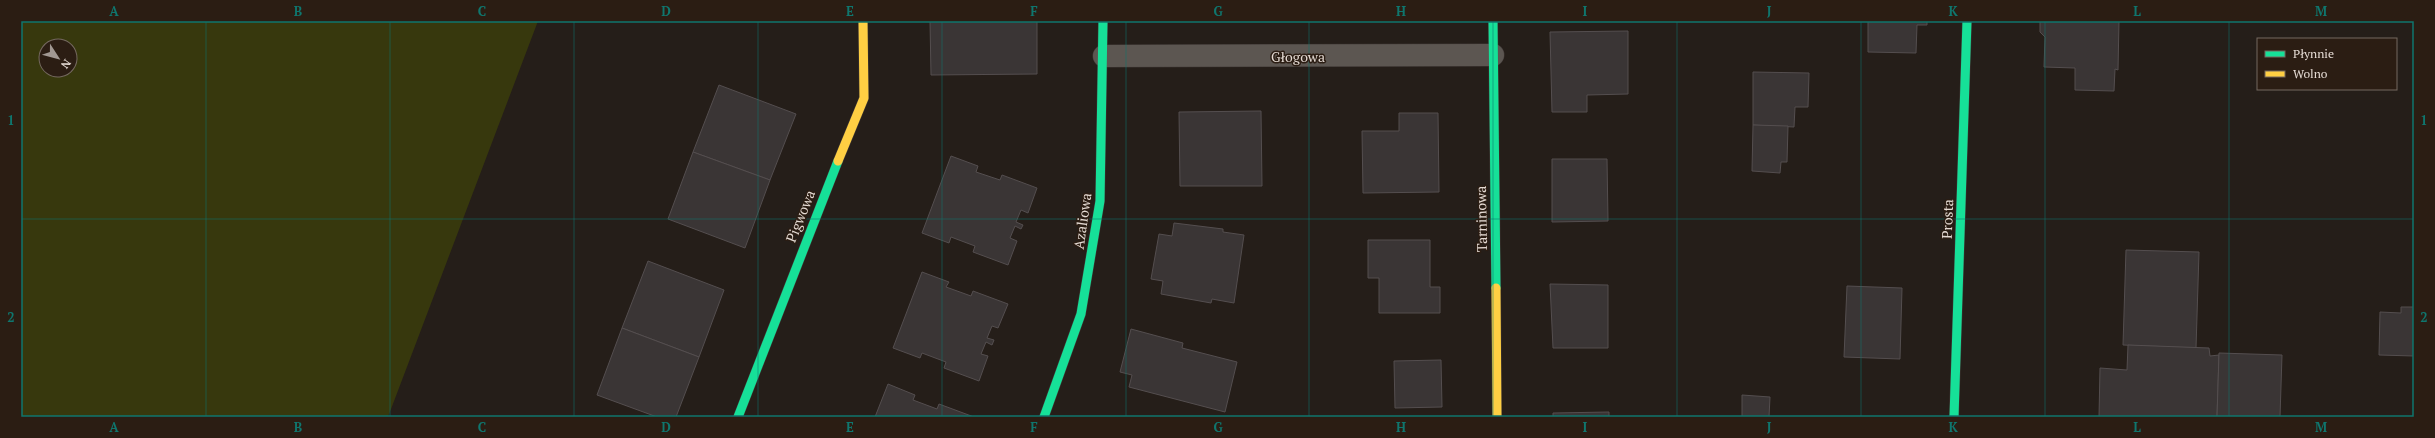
<svg xmlns="http://www.w3.org/2000/svg" width="2435" height="438" font-family="'PT Serif',serif">
<style>
.green{fill:#37380d;fill-rule:evenodd}
.building{fill:#3a3535;stroke:#544e4f}
.lines{fill:none;stroke-linecap:round;stroke-linejoin:round}
.street-casing{stroke:#413a37;stroke-width:23}
.fast-casing{stroke:#413a37;stroke-width:10}
.slow-casing{stroke:#413a37;stroke-width:10}
.street{stroke:#5c5651;stroke-width:22}
.fast{stroke:#16e098;stroke-width:9}
.slow{stroke:#ffcf43;stroke-width:9}
.grid{fill:none;stroke:#0f766e;stroke-width:1;stroke-opacity:0.55}
.labels{text-anchor:middle;dominant-baseline:central;stroke-width:3;stroke-linejoin:round;paint-order:stroke}
.street-label{font-size:14px;fill:#e4dad3;stroke:#2b1d13}
.neatline{fill:none;stroke:#0f766e;stroke-width:1.5}
.grid-label{font-size:13px;text-anchor:middle;font-weight:bold;fill:#0f766e}
</style>
<rect width="100%" height="100%" fill="#251e19"/>
<path class="green" d="M21 21H538L388 417H21ZM46 46H70V70H46Z"/>
<g class="building">
<path d="M930 21H1037V74L931 75Z"/>
<path d="M1868 21H1927V25H1917L1916 53 1868 52Z"/>
<path d="M2040 21H2119L2118 70 2115 69 2114 91 2075 90V68L2044 67 2045 37 2040 32Z"/>
<path d="M1628 31V94L1587 95V112H1552L1550 32Z"/>
<path d="M1753 72 1809 73 1808 107H1795L1794 127 1753 125Z"/>
<path d="M719 85 796 114 770 180 693 152Z"/>
<path d="M1261 111 1262 186H1180L1179 112Z"/>
<path d="M1399 113H1438L1439 192 1363 193 1362 131H1399Z"/>
<path d="M1753 125 1788 126 1787 162H1781L1780 173 1752 171Z"/>
<path d="M693 152 770 180 745 248 668 219Z"/>
<path d="M951 156 978 166 976 172 1000 180 1002 175 1037 188 1028 213 1021 210 1016 222 1023 225 1021 229 1015 226 1010 238 1017 241 1008 265 973 252 975 246 951 237 949 243 922 233Z"/>
<path d="M1552 159H1607L1608 221 1552 222Z"/>
<path d="M1174 223 1223 229V232L1244 235 1234 303 1212 299 1211 303 1161 294 1163 281 1151 279 1159 234 1172 236Z"/>
<path d="M1368 240H1430V287H1440V313H1379V278H1368Z"/>
<path d="M2126 250 2199 252 2196 348 2123 345Z"/>
<path d="M648 261 724 290 699 357 622 328Z"/>
<path d="M922 272 949 282 946 287 971 296 973 291 1008 304 998 328 992 326 987 338 994 340 992 345 986 342 981 354 988 356 979 381 944 368 946 362 922 353 920 358 893 348Z"/>
<path d="M1550 284 1608 285V348H1553Z"/>
<path d="M1847 286 1902 288 1900 359 1844 357Z"/>
<path d="M2401 307H2414V356L2379 355 2380 312 2401 313Z"/>
<path d="M622 328 699 357 676 417H657L597 395Z"/>
<path d="M1131 329 1183 343 1182 348 1237 362 1225 412 1129 387 1132 375 1120 372Z"/>
<path d="M2128 345 2209 348 2210 356 2219 355 2217 417H2099L2100 368 2127 370Z"/>
<path d="M2219 353 2282 355 2280 417H2217Z"/>
<path d="M1441 360 1442 407 1395 408 1394 361Z"/>
<path d="M888 384 915 395 913 400 937 409 939 404 974 417H875Z"/>
<path d="M1742 395 1770 397 1769 417H1742Z"/>
<path d="M1609 412V417H1553V413Z"/>
</g>
<g class="lines">
<g class="street-casing">
<path id="street" d="M1104 56 1493 55"/>
</g>
<g class="fast-casing">
<g id="fast">
<path d="M1493 21 1496 288"/>
<path d="M738 417 838 161"/>
<path d="M1044 417 1081 314 1100 201 1103 21"/>
<path d="M1954 417 1967 21"/>
</g>
</g>
<g class="slow-casing">
<g id="slow">
<path d="M838 161 864 98 863 21"/>
<path d="M1496 288 1497 417"/>
</g>
</g>
<use href="#street" class="street"/>
<use href="#fast" class="fast"/>
<use href="#slow" class="slow"/>
</g>
<path class="grid" d="M206 21V417M390 21V417M574 21V417M758 21V417M942 21V417M1126 21V417M1309 21V417M1493 21V417M1677 21V417M1861 21V417M2045 21V417M2229 21V417M21 219H2414"/>
<g class="labels">
<g class="street-label">
<text x="1298" y="56">Głogowa</text>
<text transform="translate(800 216) rotate(-68)">Pigwowa</text>
<text transform="translate(1481 219) rotate(-91)">Tarninowa</text>
<text transform="translate(1947 219) rotate(-88)">Prosta</text>
<text transform="translate(1082 221) rotate(-82)">Azaliowa</text>
</g>
</g>
<rect width="2435" height="438" fill="none" stroke="#2b1d13" stroke-width="44"/>
<rect x="2257" y="38" width="140" height="52" fill="#2b1d13" stroke="#756960"/>
<rect x="2265" y="51" width="20" height="6" fill="#16e098" stroke="#756960"/>
<text x="2293" y="58" font-size="12" fill="#e4dad3">Płynnie</text>
<rect x="2265" y="71" width="20" height="6" fill="#ffcf43" stroke="#756960"/>
<text x="2293" y="78" font-size="12" fill="#e4dad3">Wolno</text>
<g transform="translate(58 58) rotate(126)"><circle r="19" fill="#2b1d13" stroke="#756960"/>
<path d="M0-3L7 15L0 10L-7 15Z" fill="#a19892"/>
<text y="-6" font-size="11" font-weight="bold" text-anchor="middle" fill="#e4dad3">N</text>
</g>
<rect x="22" y="22" width="2391" height="394" class="neatline"/>
<g class="grid-label">
<text x="114" y="16">A</text>
<text x="298" y="16">B</text>
<text x="482" y="16">C</text>
<text x="666" y="16">D</text>
<text x="850" y="16">E</text>
<text x="1034" y="16">F</text>
<text x="1218" y="16">G</text>
<text x="1401" y="16">H</text>
<text x="1585" y="16">I</text>
<text x="1769" y="16">J</text>
<text x="1953" y="16">K</text>
<text x="2137" y="16">L</text>
<text x="2321" y="16">M</text>
<text x="11" y="125">1</text>
<text x="2424" y="125">1</text>
<text x="11" y="322">2</text>
<text x="2424" y="322">2</text>
<text x="114" y="432">A</text>
<text x="298" y="432">B</text>
<text x="482" y="432">C</text>
<text x="666" y="432">D</text>
<text x="850" y="432">E</text>
<text x="1034" y="432">F</text>
<text x="1218" y="432">G</text>
<text x="1401" y="432">H</text>
<text x="1585" y="432">I</text>
<text x="1769" y="432">J</text>
<text x="1953" y="432">K</text>
<text x="2137" y="432">L</text>
<text x="2321" y="432">M</text>
</g>
</svg>
